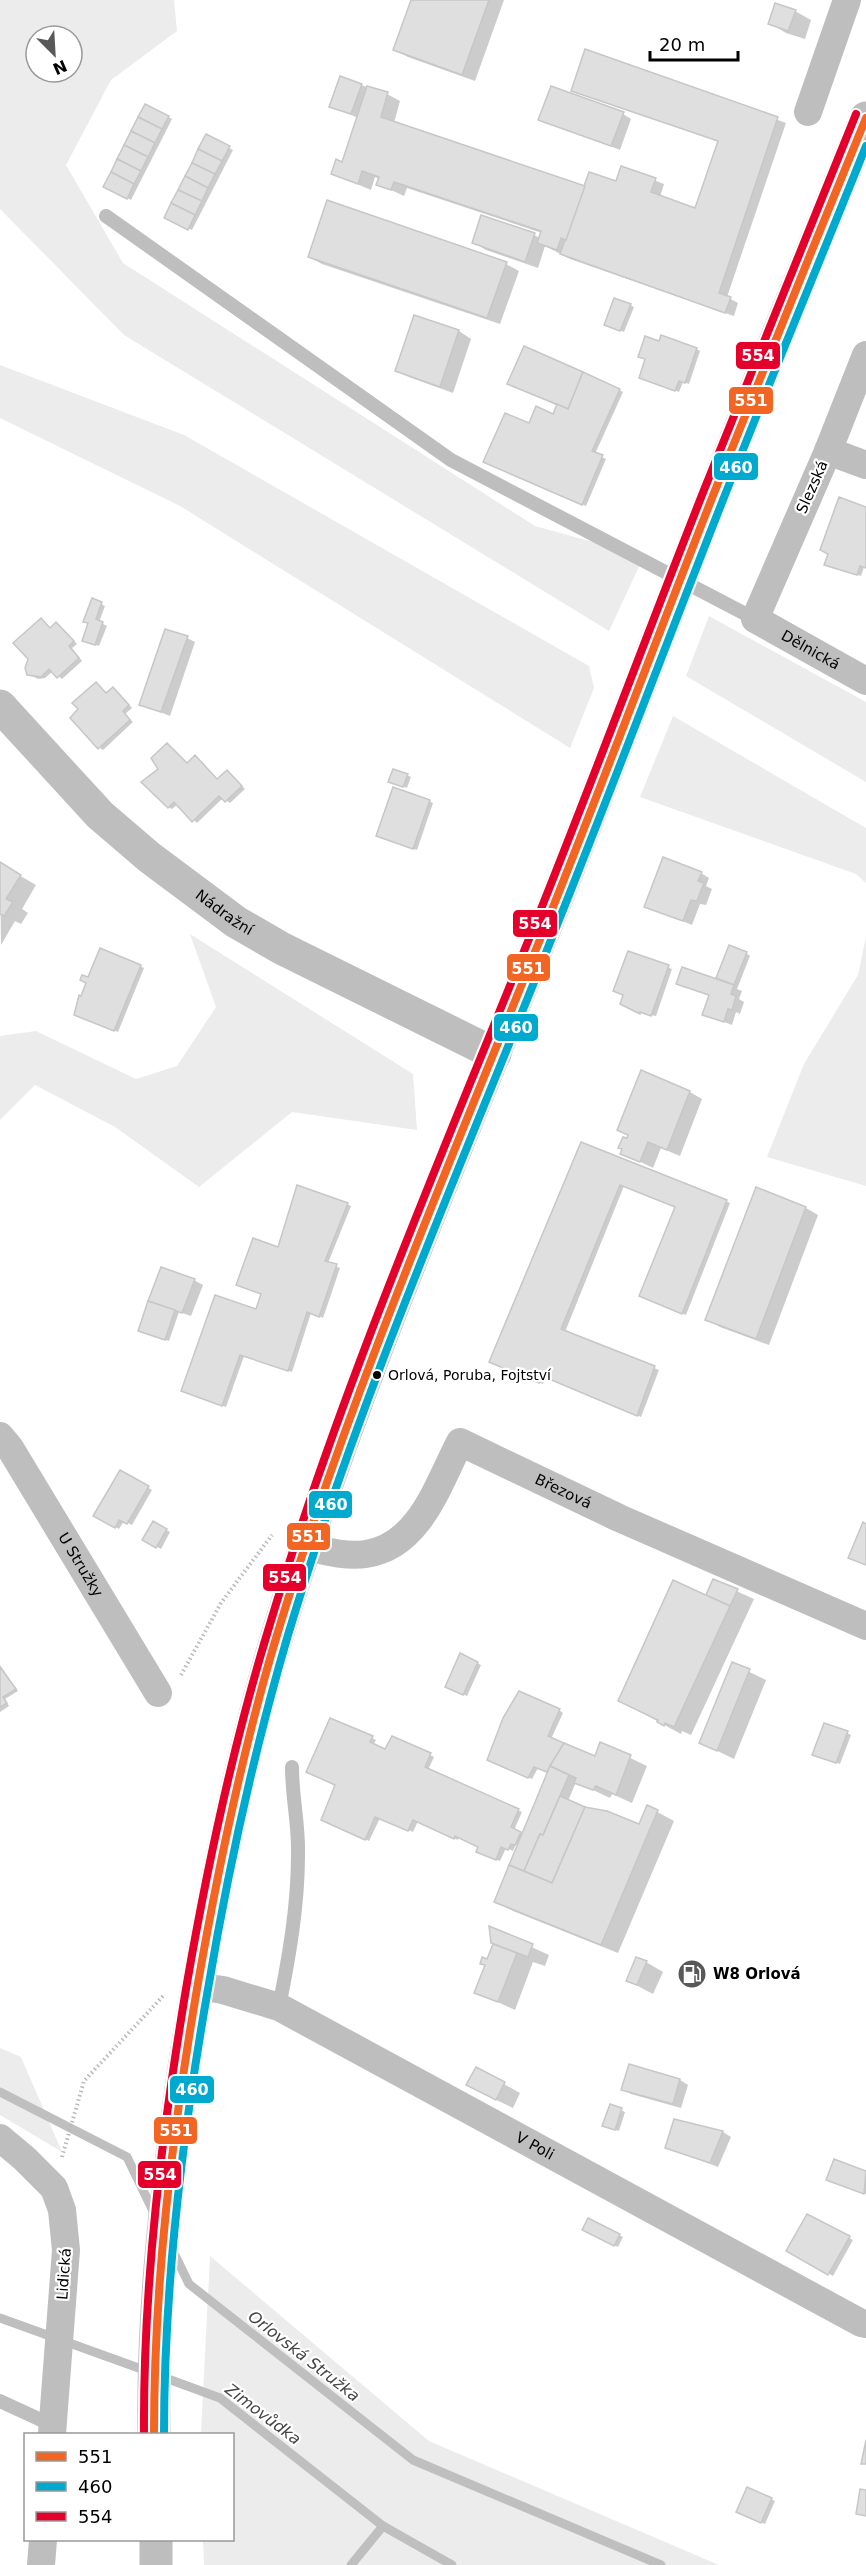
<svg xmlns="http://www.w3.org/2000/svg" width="866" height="2565" font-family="'DejaVu Sans',sans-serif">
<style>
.green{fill:#ececec;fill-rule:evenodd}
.shadow{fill:#0003}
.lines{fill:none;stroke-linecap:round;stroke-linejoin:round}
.stream{stroke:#bfbfbf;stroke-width:9}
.building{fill:#dfdfdf;stroke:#c7c7c7;stroke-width:1.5}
.path{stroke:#b9b9b9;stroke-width:4;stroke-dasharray:1.5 3;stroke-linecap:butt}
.service{stroke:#bebebe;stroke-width:14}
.minor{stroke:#bebebe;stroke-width:28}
.tertiary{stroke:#bebebe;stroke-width:33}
.bus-1-casing{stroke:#fff;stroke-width:12}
.bus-2-casing{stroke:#fff;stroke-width:12}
.bus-3-casing{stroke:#fff;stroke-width:12}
.bus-1{stroke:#f26522;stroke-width:8}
.bus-2{stroke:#00a9ce;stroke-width:8}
.bus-3{stroke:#e4002b;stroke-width:8}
.bus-dot{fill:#000;stroke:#fff;stroke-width:2}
.labels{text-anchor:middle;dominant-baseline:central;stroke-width:4.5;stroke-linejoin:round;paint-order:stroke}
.bus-label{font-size:14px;fill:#000;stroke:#fff;text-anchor:start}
.street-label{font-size:15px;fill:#000;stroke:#fff}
.poi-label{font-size:15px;font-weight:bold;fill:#000;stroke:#fff;text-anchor:start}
.water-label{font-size:16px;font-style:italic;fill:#444;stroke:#fff}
.line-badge{stroke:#fff;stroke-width:2}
.badge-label{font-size:16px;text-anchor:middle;font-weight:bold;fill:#fff}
</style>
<rect width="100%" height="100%" fill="#fff"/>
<g class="green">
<path d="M0 0H174L177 31 111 80 66 165 123 263 535 526 644 556 609 631 124 335 0 209ZM36 36H72V72H36Z"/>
<path d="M0 365 184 435 589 666 594 688 570 748 180 506 0 418Z"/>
<path d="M709 616 866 702V782L686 676Z"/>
<path d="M673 716 866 828V883L856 874 640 797Z"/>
<path d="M190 934 413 1074 417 1130 292 1112 199 1187 115 1127 35 1085 0 1120V1036L36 1031 136 1079 177 1066 216 1007Z"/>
<path d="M866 937V1186L767 1157 804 1064 858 975Z"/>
<path d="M0 2048 21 2057 62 2152 0 2115Z"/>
<path d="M210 2256 429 2441 719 2565H204L203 2540H232V2434H201Z"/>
</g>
<g class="shadow">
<path d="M413 0H504L475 81 408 57 395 50Z"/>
<path d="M795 11 811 20 805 39 786 33 770 23Z"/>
<path d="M586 51 786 123 727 297 738 303 734 316 570 259 545 246 538 268 486 250 473 242 534 235 540 238 542 233 407 188 404 196 378 184 380 179 375 177 371 190 333 174 343 164 358 118 331 106 361 85 387 94 400 101 394 123 585 188 617 183 622 168 664 184 660 197 696 210 719 142 573 91Z"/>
<path d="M146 106 172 119 131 200 105 186Z"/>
<path d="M623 114 631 119 620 150 540 119Z"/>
<path d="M206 136 233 150 192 230 166 217Z"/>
<path d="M309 257 506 264 519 271 500 324 322 264Z"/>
<path d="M630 305 634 307 624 332 609 326Z"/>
<path d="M415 316 459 331 471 339 453 393 409 377 397 370Z"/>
<path d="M696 349 700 351 689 384 683 382 679 392 644 379 647 360 640 357Z"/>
<path d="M509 383 619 390 623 392 595 454 606 459 586 506 488 464 529 425 554 416 558 406Z"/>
<path d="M866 508V567H864L861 576 825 565Z"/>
<path d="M93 600 105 606 99 622 107 626 99 646 87 642Z"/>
<path d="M41 620 51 629 57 624 60 626 77 644 72 648 82 661 62 679 53 671 45 678 38 679 28 674Z"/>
<path d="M187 638 195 642 170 716 140 704Z"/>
<path d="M96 684 107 694 117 691 132 708 125 714 133 722 103 750 99 747Z"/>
<path d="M175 751 188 764 195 757 199 759 218 780 227 772 245 789 230 803 223 798 197 823 178 804 172 809 168 807 160 769Z"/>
<path d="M407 775 411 777 407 788 394 783Z"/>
<path d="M429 801 433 803 417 850 381 838Z"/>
<path d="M0 864 36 885 22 909 28 913 21 924 15 921 1 945Z"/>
<path d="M701 873 709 878 706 886 712 889 706 905 700 904 692 925 646 906Z"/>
<path d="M629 952 672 969 656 1016 644 1014 622 1004Z"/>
<path d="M746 953 750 956 737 989 742 991 739 999 744 1002 740 1014 736 1012 732 1025 704 1014 710 996 678 983 725 984 718 978Z"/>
<path d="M140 966 144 968 118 1032 80 1016 82 997 89 979Z"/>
<path d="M690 1092 702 1099 680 1156 661 1148 653 1168 622 1153 629 1136 619 1130Z"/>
<path d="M582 1144 730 1203 686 1315 644 1298 677 1207 624 1186 565 1332 659 1370 641 1417 546 1377 543 1384 495 1364Z"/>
<path d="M347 1204 351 1206 328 1263 340 1268 323 1318 311 1313 292 1372 244 1356 226 1407 187 1393Z"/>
<path d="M806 1208 818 1215 769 1345 720 1327 707 1319Z"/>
<path d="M194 1280 203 1285 191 1316 179 1312 169 1341 143 1332Z"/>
<path d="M120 1472 152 1490 132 1525 124 1521 119 1529 95 1516Z"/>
<path d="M153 1523 170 1532 161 1549 144 1540Z"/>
<path d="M714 1581 754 1599 691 1735 682 1731 681 1734 620 1701 707 1597Z"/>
<path d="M461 1655 481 1665 467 1696 450 1689Z"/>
<path d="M733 1664 766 1680 734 1759 701 1743Z"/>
<path d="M0 1665 18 1691 5 1699 9 1706 0 1712Z"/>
<path d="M559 1710 563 1713 551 1739 596 1758 601 1744 647 1766 632 1803 612 1794 610 1798 576 1782 568 1801 640 1826 648 1807 674 1821 618 1953 513 1911 496 1902 515 1869 510 1865 518 1846 516 1844 513 1851 506 1848 500 1861 481 1854 480 1846 459 1837 458 1840 418 1821 413 1832 380 1818 369 1841 326 1822 372 1738 376 1740 373 1745 386 1751 430 1755 434 1757 428 1770 522 1812 514 1830 523 1835 549 1772 538 1768 532 1779 493 1761Z"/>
<path d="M847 1733 851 1735 840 1764 818 1756Z"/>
<path d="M490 1928 549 1955 545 1966 533 1962 515 2010 476 1992 486 1966 482 1963 488 1961 494 1944Z"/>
<path d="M646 1962 663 1972 653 1994 628 1981Z"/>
<path d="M630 2066 680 2080 688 2085 681 2108 631 2094 623 2089Z"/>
<path d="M504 2084 520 2093 513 2108 484 2094Z"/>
<path d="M611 2106 625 2112 619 2131 608 2128Z"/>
<path d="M675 2121 723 2132 731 2137 718 2167 667 2147Z"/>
<path d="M835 2161 866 2172V2194L832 2181Z"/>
<path d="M808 2216 853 2240 833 2276 788 2250Z"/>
<path d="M588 2220 623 2237 618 2247 584 2230Z"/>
<path d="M771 2499 775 2501 765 2524 742 2514Z"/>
</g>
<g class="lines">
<g class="stream">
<path d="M0 2092 127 2157 154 2213"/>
<path d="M172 2249 189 2284 413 2460 661 2565"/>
<path d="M0 2318 147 2371"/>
<path d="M160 2376 220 2398 383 2526 452 2565"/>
<path d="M351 2565 383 2526"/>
</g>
</g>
<g class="building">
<path d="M411 0H489L462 75 393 50Z"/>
<path d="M775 3 796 10 788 31 768 24Z"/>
<path d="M585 49 778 117 719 293 731 297 725 313 560 254 589 172 616 181 621 166 656 178 651 192 695 208 718 141 571 91Z"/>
<path d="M340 76 362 84 351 114 329 107Z"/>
<path d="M367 86 388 92 381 117 585 186 566 240 561 238 557 250 537 243 541 231 394 182 391 190 376 185 379 177 362 171 358 184 331 174 336 159 342 162Z"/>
<path d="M551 86 624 112 611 146 538 120Z"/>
<path d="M145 104 169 116 162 129 138 117Z"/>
<path d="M138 117 162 129 155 143 131 131Z"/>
<path d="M131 131 155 143 148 157 124 145Z"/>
<path d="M206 134 230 146 222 161 198 149Z"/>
<path d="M124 145 148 157 141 171 117 159Z"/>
<path d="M198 149 222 161 215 174 192 163Z"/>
<path d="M117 159 141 171 134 184 111 172Z"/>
<path d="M192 163 215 174 208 188 185 176Z"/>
<path d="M111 172 134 184 127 199 103 187Z"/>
<path d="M185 176 208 188 202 201 178 190Z"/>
<path d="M178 190 202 201 195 215 171 203Z"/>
<path d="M327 200 507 262 487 318 308 257Z"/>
<path d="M171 203 195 215 188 230 164 218Z"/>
<path d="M481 215 535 233 525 262 472 243Z"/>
<path d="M614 298 631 304 620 331 604 325Z"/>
<path d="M414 315 459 330 440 387 395 371Z"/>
<path d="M661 335 697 348 685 383 679 381 675 391 639 378 645 359 638 357 645 336 659 341Z"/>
<path d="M524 346 583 372 568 409 507 384Z"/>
<path d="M583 372 620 389 592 451 603 455 582 505 483 462 505 413 529 423 536 406 553 414 557 404 568 409Z"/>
<path d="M839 497 866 507V568L860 566 857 575 824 565 828 554 820 550Z"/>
<path d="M92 598 102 602 96 619 103 622 95 645 82 641 88 623 83 622Z"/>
<path d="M41 618 50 628 56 622 74 641 69 646 79 658 57 678 49 669 41 677 27 675 25 668 28 659 13 643Z"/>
<path d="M165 629 188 636 161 712 139 705Z"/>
<path d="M96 682 106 693 113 687 129 705 123 711 130 720 98 749 70 718 78 709 72 703Z"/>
<path d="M167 743 187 763 195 755 217 779 227 770 242 786 225 802 219 796 192 822 174 802 168 808 141 782 158 769 151 758Z"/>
<path d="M393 769 408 774 403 787 388 782Z"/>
<path d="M393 787 430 800 413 849 376 836Z"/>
<path d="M663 857 702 872 698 881 704 883 697 901 691 900 683 921 644 907Z"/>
<path d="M0 862 21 875 6 899 13 902 4 916 0 914Z"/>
<path d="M729 945 747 952 734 985 716 978Z"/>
<path d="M100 948 141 965 114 1031 74 1015 79 995 81 996 86 983 80 980 82 975 88 977Z"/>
<path d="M628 951 669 965 651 1016 640 1012V1014L620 1004 623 995 613 991Z"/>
<path d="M682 967 734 985 731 994 736 996 732 1010 728 1009 724 1022 702 1015 709 995 676 984Z"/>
<path d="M641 1070 690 1091 667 1150 648 1142 640 1162 620 1154 622 1149 618 1148 623 1137 627 1138 628 1135 617 1130Z"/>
<path d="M581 1142 727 1200 682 1314 639 1296 675 1207 620 1185 561 1329 655 1366 637 1416 542 1376 539 1383 489 1362Z"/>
<path d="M297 1185 348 1203 325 1261 337 1264 319 1317 307 1312 288 1371 240 1355 222 1406 181 1391 215 1295 256 1309 261 1294 236 1285 253 1238 278 1247Z"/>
<path d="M756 1187 806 1207 756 1339 705 1320Z"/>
<path d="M161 1267 195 1279 182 1313 148 1301Z"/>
<path d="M148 1301 175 1310 165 1340 138 1331Z"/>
<path d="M120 1470 149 1486 127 1524 119 1520 115 1528 93 1516Z"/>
<path d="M153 1521 167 1529 156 1548 142 1540Z"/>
<path d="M863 1522 866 1524V1565L848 1558Z"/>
<path d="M713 1579 738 1589 730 1606 706 1595Z"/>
<path d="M673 1580 730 1606 674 1727 665 1723 664 1726 657 1722 658 1720 618 1701Z"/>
<path d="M460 1653 478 1662 463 1695 445 1687Z"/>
<path d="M732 1662 750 1669 717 1751 699 1743Z"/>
<path d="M0 1667 16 1689 3 1697 7 1703 0 1707Z"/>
<path d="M519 1691 560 1709 548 1736 564 1743 547 1772 534 1767 528 1778 487 1760 503 1718Z"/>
<path d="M330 1718 373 1736 370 1742 385 1749 392 1736 431 1753 425 1767 519 1809 511 1827 521 1832 515 1845 511 1844 508 1850 501 1847 496 1860 476 1852 478 1847 455 1836 454 1839 413 1820 408 1831 375 1817 365 1840 321 1820 335 1785 306 1772Z"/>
<path d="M824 1723 848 1731 836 1763 812 1755Z"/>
<path d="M600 1742 631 1755 616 1795 596 1786 593 1790 574 1783 576 1778 550 1766 564 1743 595 1756Z"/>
<path d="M550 1766 569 1775 543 1835 540 1834 524 1871 509 1865Z"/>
<path d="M560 1796 585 1807 552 1883 524 1871 540 1834 543 1835Z"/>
<path d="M647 1805 658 1810 601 1945 494 1902 509 1865 552 1883 585 1807 607 1811 639 1824Z"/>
<path d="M489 1926 533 1944 528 1957 491 1943Z"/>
<path d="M493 1944 517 1953 498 2002 474 1993 485 1965 480 1964 482 1957 487 1959Z"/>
<path d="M636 1957 647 1961 637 1985 626 1981Z"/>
<path d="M629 2064 680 2079 673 2104 621 2090Z"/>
<path d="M476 2067 505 2082 496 2100 466 2085Z"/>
<path d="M610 2104 622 2108 615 2130 602 2126Z"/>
<path d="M674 2119 723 2131 710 2163 665 2148Z"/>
<path d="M834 2159 866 2171 864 2194 826 2180Z"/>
<path d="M807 2214 850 2236 828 2275 786 2251Z"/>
<path d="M588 2218 620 2234 614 2246 582 2230Z"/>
<path d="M866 2440V2464H861Z"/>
<path d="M747 2487 772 2498 761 2523 736 2512Z"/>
<path d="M860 2489 866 2490V2516L856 2514Z"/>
</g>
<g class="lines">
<g class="path">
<path d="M181 1675 221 1603 272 1535"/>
<path d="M62 2157 84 2081 164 1995"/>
</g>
<g class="service">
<path d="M106 216 451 460 755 619"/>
<path d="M279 2007C289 1957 298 1906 298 1855 299 1825 292 1798 292 1767"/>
<path d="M0 2401 52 2425"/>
</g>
<g class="minor">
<path d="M808 112 847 0"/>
<path id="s1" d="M866 355 828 451 755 619 866 681"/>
<path d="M828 451 866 465"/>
<path id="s2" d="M0 1436 10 1448 158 1693"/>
<path id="s3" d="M306 1547C324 1551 347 1557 366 1554 420 1546 438 1484 460 1442L619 1518 866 1626"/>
<path id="s4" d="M197 1986 223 1990 279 2007 861 2323 866 2324"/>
<path d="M0 2138 24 2158 54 2188 62 2210 66 2250 52 2434"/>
<path d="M41 2565 43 2540"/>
</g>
<g class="tertiary">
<path id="s5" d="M0 706 100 815 149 857 236 922 281 948 495 1054"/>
<path d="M154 2434C152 2312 166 2189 184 2068 207 1920 236 1770 280 1626 351 1395 447 1173 536 950 590 817 640 683 692 550 748 405 808 262 866 118"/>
<path d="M156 2540V2565"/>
</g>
<g class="bus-1-casing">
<path id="bus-1" d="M154 2434C154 2282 172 2133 198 1983 219 1863 244 1742 280 1625 353 1387 452 1158 545 927 603 783 657 637 714 493 764 367 815 243 866 118"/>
</g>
<g class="bus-2-casing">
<path id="bus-2" d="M164 2434C164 2284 182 2136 208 1989 228 1870 254 1751 288 1635 359 1399 458 1173 549 945 608 799 663 652 721 505 768 385 818 266 866 146"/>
</g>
<g class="bus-3-casing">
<path id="bus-3" d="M144 2434C143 2282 162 2132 187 1983 208 1862 234 1741 270 1624 342 1385 442 1155 535 924 593 780 647 634 704 490 754 364 806 239 856 114"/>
</g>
<use href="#bus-1" class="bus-1"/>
<use href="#bus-2" class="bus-2"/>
<use href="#bus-3" class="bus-3"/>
</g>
<defs>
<g id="fuel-disc" transform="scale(1.5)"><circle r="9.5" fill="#595959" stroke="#fff"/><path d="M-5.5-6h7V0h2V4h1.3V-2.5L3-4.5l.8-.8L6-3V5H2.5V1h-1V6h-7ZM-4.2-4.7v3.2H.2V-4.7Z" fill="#fff"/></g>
</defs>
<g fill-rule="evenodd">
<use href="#fuel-disc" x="692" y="1974"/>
</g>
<circle class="bus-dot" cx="377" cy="1375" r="5"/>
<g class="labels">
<g class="bus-label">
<text x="388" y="1375">Orlová, Poruba, Fojtství</text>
</g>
<g class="street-label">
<text transform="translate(812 487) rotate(-66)">Slezská</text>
<text stroke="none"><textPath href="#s1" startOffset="350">Dělnická</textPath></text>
<text stroke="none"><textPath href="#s5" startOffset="306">Nádražní</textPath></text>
<text stroke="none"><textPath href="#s3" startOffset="328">Březová</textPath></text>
<text stroke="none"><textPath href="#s2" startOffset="152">U Stružky</textPath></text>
<text stroke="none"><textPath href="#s4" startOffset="376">V Poli</textPath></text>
<text transform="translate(64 2274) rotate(-86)">Lidická</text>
</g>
<g class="poi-label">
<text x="713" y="1974">W8 Orlová</text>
</g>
<g class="water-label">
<text transform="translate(304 2356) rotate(38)">Orlovská Stružka</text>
<text transform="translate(263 2414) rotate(37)">Zimovůdka</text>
</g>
</g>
<g class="line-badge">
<rect x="735" y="341" width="46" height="29" rx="6" fill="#e4002b"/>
<rect x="728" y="386" width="46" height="29" rx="6" fill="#f26522"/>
<rect x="713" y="452" width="46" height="29" rx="6" fill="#00a9ce"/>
<rect x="512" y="909" width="46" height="29" rx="6" fill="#e4002b"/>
<rect x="506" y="953" width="45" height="29" rx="6" fill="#f26522"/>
<rect x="493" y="1013" width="46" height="29" rx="6" fill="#00a9ce"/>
<rect x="308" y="1490" width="45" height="29" rx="6" fill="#00a9ce"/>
<rect x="286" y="1522" width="45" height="29" rx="6" fill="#f26522"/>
<rect x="262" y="1563" width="45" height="29" rx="6" fill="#e4002b"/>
<rect x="169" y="2075" width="46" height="29" rx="6" fill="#00a9ce"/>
<rect x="153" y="2116" width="45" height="29" rx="6" fill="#f26522"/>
<rect x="137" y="2160" width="45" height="29" rx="6" fill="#e4002b"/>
</g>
<g class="badge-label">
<text x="758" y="361">554</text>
<text x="751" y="406">551</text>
<text x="736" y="473">460</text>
<text x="535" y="929">554</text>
<text x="528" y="974">551</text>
<text x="516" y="1033">460</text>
<text x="331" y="1510">460</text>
<text x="308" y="1542">551</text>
<text x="285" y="1583">554</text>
<text x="192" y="2095">460</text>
<text x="176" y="2136">551</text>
<text x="160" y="2180">554</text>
</g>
<rect x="24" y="2433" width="210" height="108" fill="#ffffff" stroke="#999999" stroke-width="1.5"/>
<rect x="36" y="2452" width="30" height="9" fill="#f26522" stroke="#999999" stroke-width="1.5"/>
<text x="78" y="2463" font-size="18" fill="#000000">551</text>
<rect x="36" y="2482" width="30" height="9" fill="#00a9ce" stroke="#999999" stroke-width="1.5"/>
<text x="78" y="2493" font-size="18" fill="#000000">460</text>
<rect x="36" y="2512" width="30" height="9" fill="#e4002b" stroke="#999999" stroke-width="1.5"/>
<text x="78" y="2523" font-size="18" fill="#000000">554</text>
<g transform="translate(54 54) rotate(156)"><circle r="28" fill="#ffffff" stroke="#999999" stroke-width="1.5"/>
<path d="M0-4.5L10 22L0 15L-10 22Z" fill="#595959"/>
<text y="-9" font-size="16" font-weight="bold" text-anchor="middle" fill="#000000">N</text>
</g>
<path d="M650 51v9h88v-9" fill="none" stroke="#000000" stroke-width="3"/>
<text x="659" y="51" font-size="18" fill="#000000" stroke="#ffffff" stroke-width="4.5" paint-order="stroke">20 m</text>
</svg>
